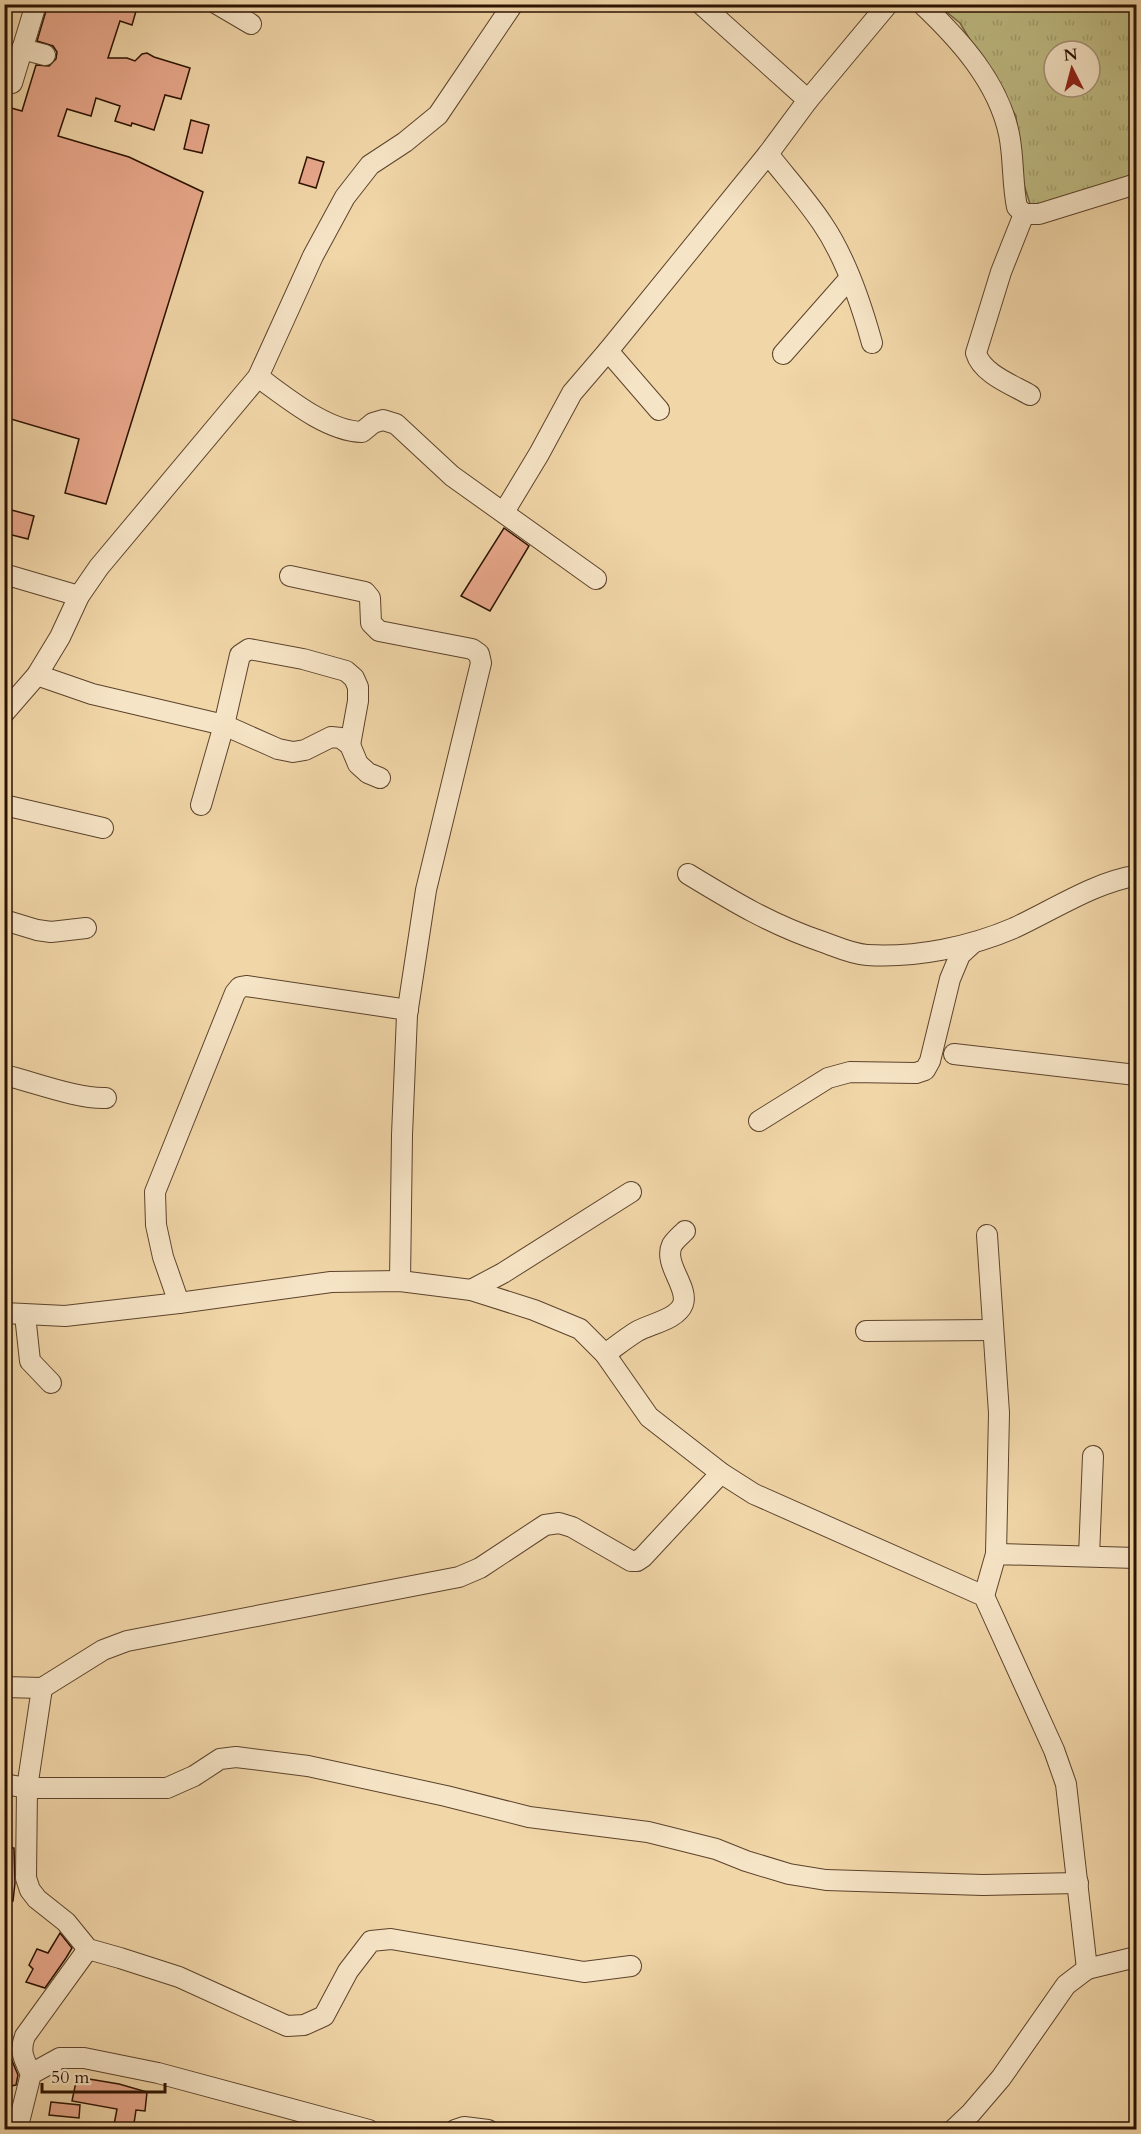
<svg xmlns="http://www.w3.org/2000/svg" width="1141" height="2134" font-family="Cardo,serif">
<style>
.grass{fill:url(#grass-tufts);stroke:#756742;stroke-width:1.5;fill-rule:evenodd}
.building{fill:#e9a88c;stroke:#2b1201;stroke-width:1.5}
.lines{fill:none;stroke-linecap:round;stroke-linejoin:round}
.minor-casing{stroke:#5c432b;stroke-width:22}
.minor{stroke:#f6e4c6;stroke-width:20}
</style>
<defs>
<pattern id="grass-tufts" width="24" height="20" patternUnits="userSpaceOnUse" patternTransform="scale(1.5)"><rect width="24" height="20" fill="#bfbc84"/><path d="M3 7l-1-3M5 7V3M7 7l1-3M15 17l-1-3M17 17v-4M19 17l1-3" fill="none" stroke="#a4a170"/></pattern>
</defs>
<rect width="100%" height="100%" fill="#f1d6a8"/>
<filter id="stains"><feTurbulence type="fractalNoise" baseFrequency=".00333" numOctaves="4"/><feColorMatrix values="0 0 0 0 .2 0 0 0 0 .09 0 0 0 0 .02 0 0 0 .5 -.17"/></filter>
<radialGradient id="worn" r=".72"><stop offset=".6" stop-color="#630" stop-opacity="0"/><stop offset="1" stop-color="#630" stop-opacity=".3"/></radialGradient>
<path class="grass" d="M938 5H1136V177L1031 207 1020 172 1016 116 960 23ZM1054 51H1090V87H1054Z"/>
<g class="building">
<path d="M48 4H138L132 25 120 21 108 58H127L135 61 142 54 147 53 154 57 190 68 181 99 165 95 154 130 132 123 131 126 115 121 120 106 96 98 91 116 67 109 58 136 129 157 203 192 106 504 65 493 79 439 4 417V106L22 111 36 65 49 66 56 59 57 52 53 46 37 41Z"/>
<path d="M191 120 209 125 202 153 184 149Z"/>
<path d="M307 157 324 162 316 188 299 183Z"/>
<path d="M4 508 34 516 28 539 4 533Z"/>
<path d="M504 528 529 546 490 611 461 596Z"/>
<path d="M4 1846 14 1848 15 1883 13 1901 4 1900Z"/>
<path d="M60 1933 72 1948 66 1958 45 1988 26 1982 33 1969 29 1965 37 1949 48 1953Z"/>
<path d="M11 2058 18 2075 16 2085 4 2087V2059Z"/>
<path d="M77 2077 119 2084 147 2092 145 2111 136 2110 133 2130H113L117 2109 72 2101Z"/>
<path d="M51 2102 80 2105 79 2118 49 2115Z"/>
</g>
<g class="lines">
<g class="minor-casing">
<g id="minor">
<path d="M217 4 251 24"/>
<path d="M701 4 808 100"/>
<path d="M922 4C960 40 998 82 1009 134 1014 158 1012 183 1017 207L1024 214H1039L1136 184"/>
<path d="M22 49 45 55"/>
<path d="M12 83 36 4"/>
<path d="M768 154C786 177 806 199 822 223 846 258 861 303 872 343"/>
<path d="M1024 214 1001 272 976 353C982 374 1013 385 1030 395"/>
<path d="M608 351 659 410"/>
<path d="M783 354 849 279"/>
<path d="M258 377C286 397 326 431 362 432L373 423 383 420 396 424 452 476 596 579"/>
<path d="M504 512 539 454 572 393 608 351 768 154 808 100 888 4"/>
<path d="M4 574 79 596"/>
<path d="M290 576 365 592 370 598 371 623 379 631 472 649 479 654 481 663 426 890 407 1015 402 1135 400 1281"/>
<path d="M37 675 92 694 224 725 278 749 293 752 305 750 331 737 341 738 350 745 358 764 368 773 380 778"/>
<path d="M4 713 37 675 60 637 79 596 99 567 258 377 313 256 345 197 370 165 405 142 438 115 513 4"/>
<path d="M4 805 103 828"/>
<path d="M201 805 224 725 240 655 249 649 303 659 346 671 354 678 358 687V701L350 745"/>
<path d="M688 874C734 902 772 925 823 942 837 947 852 954 867 955 916 958 970 947 1014 928 1051 911 1097 881 1136 876"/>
<path d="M4 920 37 930 51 932 86 928"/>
<path d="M954 1054 1136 1075"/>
<path d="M4 1075C34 1082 77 1099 106 1098"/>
<path d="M759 1121 828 1078 850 1072 916 1073 925 1070 930 1061 950 979 960 955 973 943"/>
<path d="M987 1235 999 1413 996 1554"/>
<path d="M471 1290 503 1273 631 1192"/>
<path d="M179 1303 163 1257 156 1225 155 1192 235 993 240 987 246 986 408 1010"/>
<path d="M4 1313 65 1316 179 1303 331 1282 400 1281 471 1290 534 1310 580 1329 605 1354 649 1417 721 1473 754 1494 984 1596 1054 1750 1066 1784 1087 1969 1066 1985 1001 2078 971 2113 953 2130"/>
<path d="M25 1315 30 1361 51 1383"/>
<path d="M866 1331 992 1330"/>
<path d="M605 1354C615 1347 625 1339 636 1332 649 1324 677 1320 683 1304 689 1287 663 1264 672 1245 675 1240 681 1235 685 1231"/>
<path d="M1089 1556 1093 1456"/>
<path d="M984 1596 996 1554 1136 1558"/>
<path d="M4 1687 42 1688 103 1650 127 1641 459 1577 480 1568 545 1525 559 1523 572 1527 631 1561H637L643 1557 721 1473"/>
<path d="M42 1688 27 1788 26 1878 30 1890 37 1899 66 1922 88 1949 120 1958 179 1977 287 2026 304 2025 324 2016 348 1971 371 1941 391 1939 584 1972 631 1966"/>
<path d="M4 1784 27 1788H167L194 1776 220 1759 236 1757 308 1766 446 1796 529 1817 648 1832 716 1849 746 1861 789 1874 826 1880 983 1885 1078 1883"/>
<path d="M1087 1969 1136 1957"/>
<path d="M31 2074C24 2059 19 2052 25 2036L88 1949"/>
<path d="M17 2130 31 2074 60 2058H84L158 2073 369 2130"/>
<path d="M455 2130 464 2127 488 2130"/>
</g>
</g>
<use href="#minor" class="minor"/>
</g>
<rect width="1141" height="2134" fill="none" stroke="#f1d6a8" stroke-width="24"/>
<rect x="6" y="6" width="1129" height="2122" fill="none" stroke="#2b1201" stroke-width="3"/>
<rect x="12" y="12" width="1117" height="2110" fill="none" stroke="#2b1201" stroke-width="1.5"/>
<g transform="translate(1072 69) rotate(354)"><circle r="28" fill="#f6e4c6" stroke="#a59077" stroke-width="1.5"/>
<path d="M0-4.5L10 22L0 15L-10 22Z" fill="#8f2418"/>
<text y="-9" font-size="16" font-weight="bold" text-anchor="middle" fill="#2b1201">N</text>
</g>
<path d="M42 2083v9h123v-9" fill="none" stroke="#2b1201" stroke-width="3"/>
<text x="51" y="2083" font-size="18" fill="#2b1201" stroke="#f6e4c6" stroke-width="4.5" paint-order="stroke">50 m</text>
<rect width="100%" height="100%" filter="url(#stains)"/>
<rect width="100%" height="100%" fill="url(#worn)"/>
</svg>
